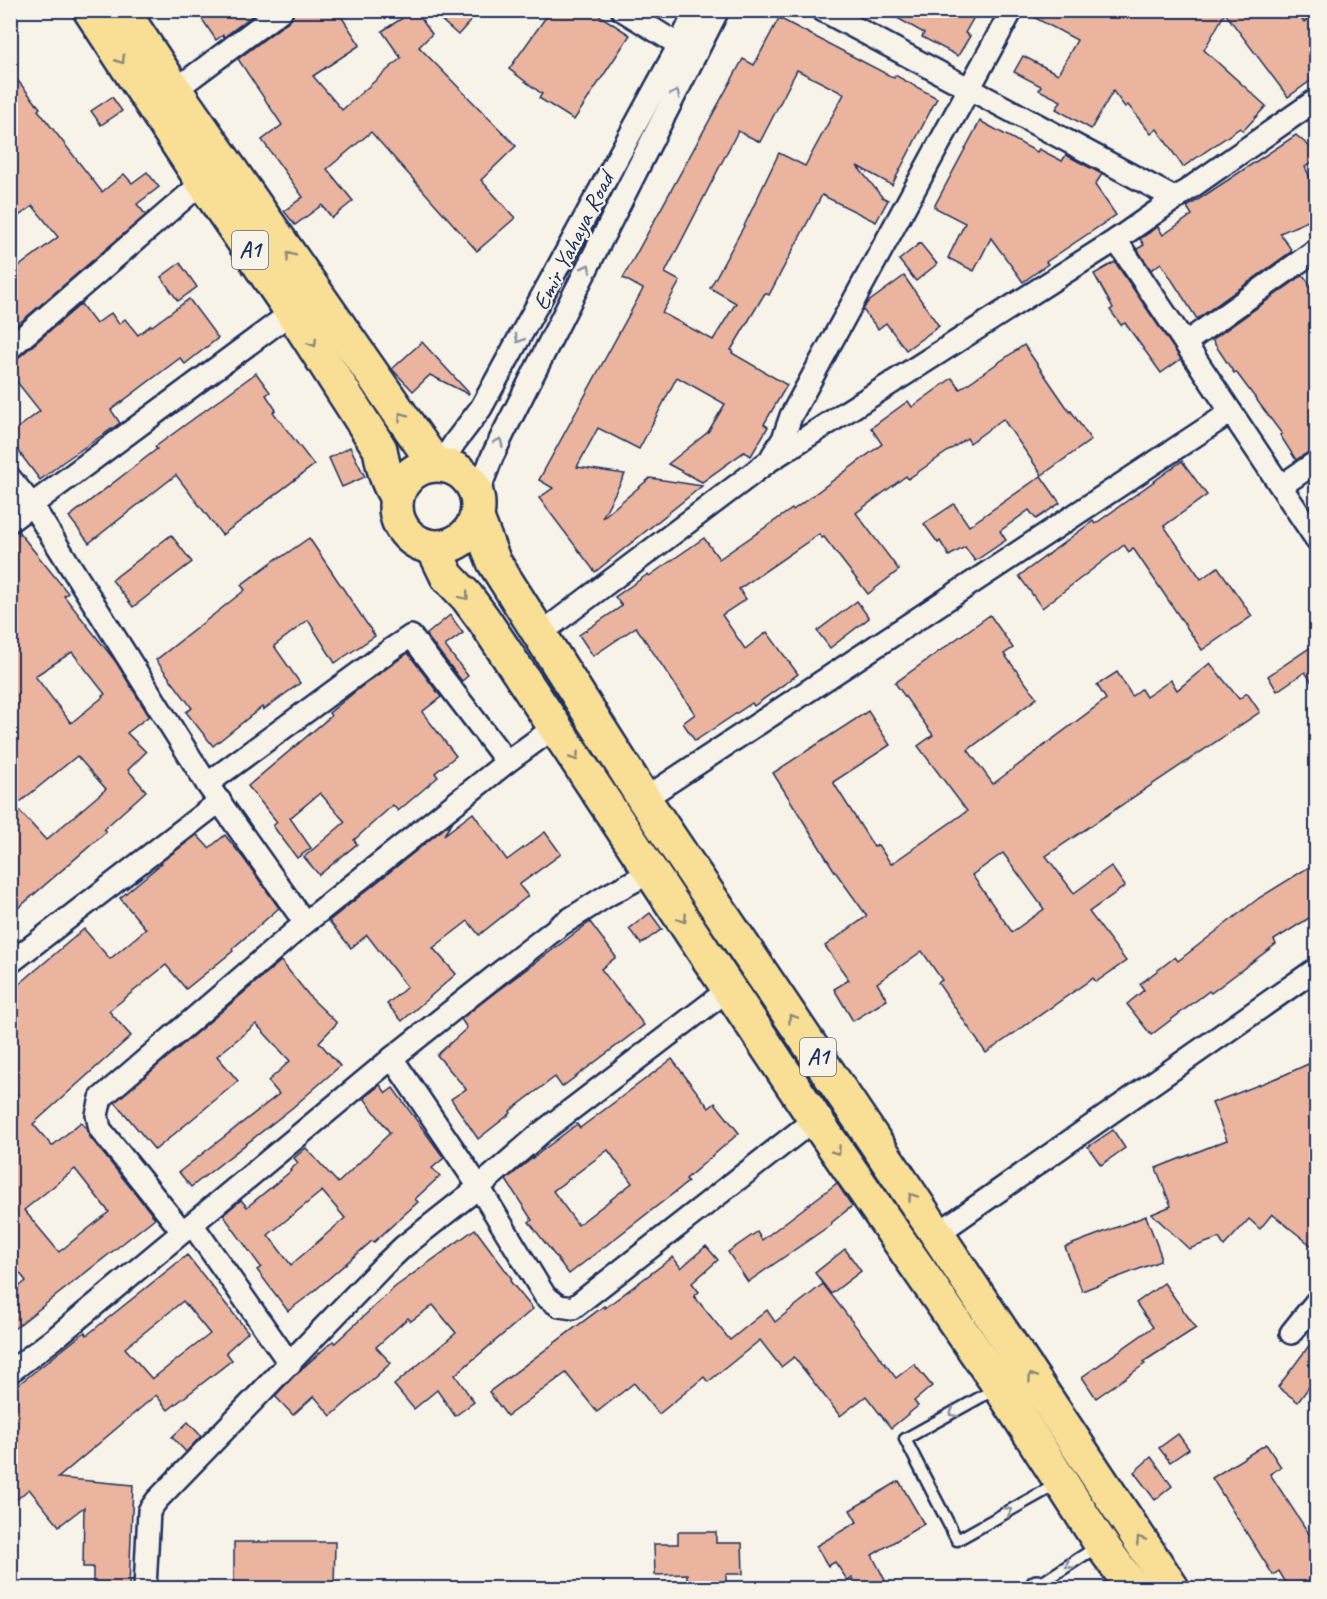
<svg xmlns="http://www.w3.org/2000/svg" width="1327" height="1599" font-family="Caveat,sans-serif">
<style>
.building{fill:#eab49f;stroke:#1b2f5e;stroke-width:1.5;fill-rule:evenodd}
.lines{fill:none;stroke-linecap:round;stroke-linejoin:round}
.lane-casing{stroke:#1b2f5e;stroke-width:15}
.street-casing{stroke:#1b2f5e;stroke-width:26}
.highway-casing{stroke:#1b2f5e;stroke-width:38}
.lane{stroke:#f7f3e8;stroke-width:10}
.street{stroke:#f7f3e8;stroke-width:21}
.highway{stroke:#f9df96;stroke-width:33}
.oneway{stroke:#8a877a}
.oneway2{stroke:#8991a3}
.labels{text-anchor:middle;dominant-baseline:central;stroke-width:4.5;stroke-linejoin:round;paint-order:stroke}
.shield{fill:#f7f3e8;stroke:#5d6a87;stroke-width:1.5}
.shield-label{font-size:22px;font-weight:bold;fill:#1b2f5e}
.street-label{font-size:24px;fill:#1b2f5e;stroke:#f7f3e8}
</style>
<rect width="100%" height="100%" fill="#f7f3e8"/>
<filter id="ink" filterUnits="userSpaceOnUse"><feTurbulence type="fractalNoise" baseFrequency=".0167" numOctaves="2"/><feDisplacementMap in="SourceGraphic" scale="12" xChannelSelector="R" yChannelSelector="G"/><feConvolveMatrix kernelMatrix="1 2 1 2 8 2 1 2 1" color-interpolation-filters="sRGB"/></filter>
<g filter="url(#ink)">
<g class="building">
<path d="M196 10H254L256 13 224 37 223 35 216 40Z"/>
<path d="M294 10H337L360 45 313 76 342 110 401 58 382 31 415 10 432 34 419 47 516 146 481 180 515 218 477 251 371 132 327 169 353 201 332 218 322 205 295 225 284 211 303 197 262 140 282 125 238 59 290 20 293 16Z"/>
<path d="M430 10H480L458 35Z"/>
<path d="M551 10H591L630 35 574 120 539 98 542 94 509 69Z"/>
<path d="M883 10H978L965 33 970 36 958 56 922 37 924 33Z"/>
<path d="M1025 10H1295L1304 22 1317 14V76L1288 97 1225 13 1204 50 1266 106 1243 131 1240 128 1183 167 1157 129 1151 134 1128 105 1125 107 1113 91 1091 129 1056 109 1061 101 1039 90 1041 86 1014 72 1023 56 1058 74 1077 40 1024 12Z"/>
<path d="M779 18 894 78 895 75 937 98 892 185 857 166 882 197 888 200 876 222 822 195 769 295 765 293 731 350 733 351 732 353 787 385 764 424 768 427 751 456 744 452 702 482 668 464 708 432 725 404 677 377 639 449 598 428 577 467 625 474 602 518 650 478 702 486 595 572 539 498 553 488 539 480 643 289 623 278 743 59 754 65ZM797 70 844 94 805 166 779 153 744 226 710 288 736 303 713 340 662 313 680 281 665 273 738 131 760 142Z"/>
<path d="M10 71 40 108 38 110 102 192 124 174 132 183 147 172 159 187 137 204 146 215 10 331V273L58 237 33 206 10 222Z"/>
<path d="M112 97 122 111 101 125 91 111Z"/>
<path d="M980 121 1037 152 1039 149 1062 161 1066 155 1102 174 1095 185 1116 215 1046 262 1048 264 1023 282 991 238 974 271 948 258 965 223 934 207Z"/>
<path d="M1296 135 1317 153V159L1305 167 1317 192V217L1280 233 1292 251 1197 319 1161 263 1151 270 1137 249 1144 245 1140 239 1158 227 1163 235 1192 215 1187 207Z"/>
<path d="M920 243 937 264 916 281 899 260Z"/>
<path d="M1115 262 1181 359 1161 373 1125 323 1121 325 1110 310 1113 308 1094 274Z"/>
<path d="M180 263 197 287 178 301 161 277Z"/>
<path d="M1303 275 1317 294V447L1296 460 1280 435 1282 434 1236 372 1234 373 1212 340Z"/>
<path d="M904 276 939 326 906 350 886 323 878 329 863 310 867 303Z"/>
<path d="M189 299 218 338 185 364 180 358 111 410 120 423 63 462 40 480 10 440V434L40 411 10 373V360L18 358 81 304 96 324 111 313 119 324 125 319 138 335 151 325 152 326Z"/>
<path d="M422 342 469 393 468 394 430 375 413 391 392 369Z"/>
<path d="M1024 345 1070 412 1071 411 1091 440 1042 475 1003 419 970 443 967 438 908 479 906 476 856 513 899 570 868 594 824 537 822 538 819 534 739 589 746 599 722 615 745 649 767 632 798 674 754 706 752 703 695 741 683 723 695 714 636 627 593 656 579 635 622 606 615 597 648 574 649 576 704 538 719 559 792 509 793 510 882 444 871 428 908 401 912 407 952 378 960 389Z"/>
<path d="M256 373 270 392 266 395 276 410 273 412 314 465 222 535 176 475 89 543 69 517 157 449 155 447Z"/>
<path d="M350 447 365 477 342 487 329 458Z"/>
<path d="M1182 461 1207 495 1164 526 1201 579 1218 567 1252 616 1202 650 1133 548 1129 552 1124 545 1042 608 1019 576 1093 521 1095 524Z"/>
<path d="M1041 476 1060 503 1036 519 1029 510 1000 531 1006 540 975 561 965 547 949 556 940 541 938 543 924 524 954 504 969 526Z"/>
<path d="M18 531 68 593 64 596 116 662 149 716 127 733 146 752 128 770 146 791 104 829 106 832 10 915V618L19 611 10 601V534ZM72 652 105 694 102 696 103 697 71 723 35 676ZM77 756 106 789 46 840 15 806Z"/>
<path d="M171 535 192 562 133 607 112 580Z"/>
<path d="M309 538 375 636 335 663 308 620 274 646 300 683 263 710 262 707 213 746 186 712 192 708 156 660 245 590 241 585 279 557 280 558Z"/>
<path d="M857 601 869 618 830 648 817 631Z"/>
<path d="M450 615 463 633 445 646 468 676 462 681 426 635Z"/>
<path d="M990 615 1013 648 1004 654 1037 698 968 750 993 784 1106 699 1097 685 1117 672 1132 696 1141 689 1146 697 1171 680 1177 690 1210 663 1239 699 1247 693 1260 712 1046 856 1074 893 1111 866 1125 886 1089 912 1126 961 1096 982 1093 978 986 1053 938 983 942 980 922 951 877 983 887 1000 853 1021 834 989 849 980 825 946 867 916 834 870 773 773 868 711 890 745 833 782 874 847 878 845 891 864 967 811 918 746 933 735 895 683ZM1003 853 1044 909 1012 932 972 875Z"/>
<path d="M1317 643V690L1305 672 1277 691 1268 676Z"/>
<path d="M408 653 441 697 422 712 456 756 435 773 438 777 398 811 393 805 354 840 357 844 319 875 304 857 345 822 320 793 290 818 311 848 297 858 273 826 277 822 248 786 331 716 329 713 361 687Z"/>
<path d="M473 813 507 860 545 832 561 854 519 885 528 896 479 935 468 921 433 948 456 974 402 1021 387 1004 407 987 367 935 351 948 329 921 453 821 444 835Z"/>
<path d="M197 835 209 848 225 835 244 859 279 908 232 949 233 951 186 989 166 965 109 1011 131 1036 33 1124 52 1146 81 1122 87 1129 90 1137 155 1218 10 1332V1294L26 1281 10 1261V1102L19 1096 10 1086V992L84 929 110 959 146 929 120 898 162 863 161 862ZM75 1169 109 1212 59 1252 24 1210Z"/>
<path d="M1317 862V913L1274 940 1276 944 1211 993 1209 991 1151 1035 1127 1004 1144 990 1140 984 1175 957 1178 961 1259 898Z"/>
<path d="M650 913 662 929 641 944 629 929Z"/>
<path d="M590 922 616 957 601 969 644 1025 562 1087 555 1077 510 1111 511 1113 478 1139 451 1099 466 1089 437 1055 467 1028 461 1019 497 991Z"/>
<path d="M281 961 311 998 337 1023 319 1042 340 1066 292 1108 191 1187 179 1172 279 1094 268 1081 290 1061 256 1024 217 1056 238 1081 155 1150 115 1102Z"/>
<path d="M672 1059 709 1108 715 1103 739 1133 686 1179 688 1182 569 1274 529 1222 532 1220 506 1180 525 1164 577 1124 580 1128ZM608 1150 632 1183 578 1225 553 1191Z"/>
<path d="M1317 1060V1250L1272 1214 1260 1229 1249 1219 1224 1246 1219 1238 1189 1249 1152 1214 1171 1206 1156 1168 1227 1140 1212 1103 1284 1075Z"/>
<path d="M380 1085 386 1093 393 1088 444 1158 432 1168 440 1176 415 1199 418 1202 374 1242 372 1241 312 1293 288 1311 257 1270 261 1267 223 1215 241 1200 247 1207 291 1171 290 1170 298 1163 294 1158 306 1148 338 1183 390 1133 364 1098ZM322 1191 345 1218 291 1265 268 1235Z"/>
<path d="M1113 1130 1125 1148 1101 1165 1088 1147Z"/>
<path d="M837 1183 852 1206 831 1223 832 1224 748 1282 728 1252 757 1232 762 1240Z"/>
<path d="M1146 1216 1160 1253V1261L1082 1291 1065 1247Z"/>
<path d="M475 1229 512 1279 510 1281 533 1309 455 1375 474 1402 455 1416 437 1390 414 1409 394 1385 456 1333 433 1305 411 1321 408 1318 376 1347 391 1363 331 1416 314 1396 293 1415 275 1396 295 1375 333 1341 335 1343 395 1287Z"/>
<path d="M706 1246 718 1260 692 1283 699 1292 694 1296 730 1340 767 1310 775 1322 823 1284 896 1378 914 1364 932 1386 914 1401 918 1406 891 1428 866 1396 840 1416 794 1357 781 1367 760 1340 708 1382 704 1377 659 1414 634 1383 597 1412 566 1373 507 1416 489 1392 604 1306 605 1308 673 1257 681 1268Z"/>
<path d="M845 1249 861 1271 831 1294 815 1273Z"/>
<path d="M187 1255 248 1332 226 1352 232 1360 168 1410 156 1395 58 1478 133 1485 129 1588H93V1567H83L84 1507 59 1526 29 1489 10 1505V1391L85 1332 87 1335ZM183 1301 210 1334 152 1379 125 1348Z"/>
<path d="M1164 1283 1196 1328 1143 1362 1145 1364 1096 1398 1082 1377 1153 1327 1136 1303Z"/>
<path d="M1317 1335V1376L1298 1402 1278 1387Z"/>
<path d="M188 1422 201 1436 186 1452 172 1437Z"/>
<path d="M1178 1434 1189 1449 1170 1462 1159 1448Z"/>
<path d="M1266 1444 1281 1467 1270 1474 1317 1546V1581L1304 1588H1289L1279 1571 1273 1575 1212 1478Z"/>
<path d="M1151 1457 1172 1486 1155 1500 1134 1472Z"/>
<path d="M899 1481 924 1524 872 1555 889 1588H857L852 1578 848 1581 835 1562 828 1566 816 1546 857 1522 850 1510Z"/>
<path d="M678 1532H716V1543H742L743 1574H726V1587L687 1588V1574L655 1575 654 1544H678Z"/>
<path d="M234 1542H335L334 1588H234Z"/>
</g>
<g class="lines">
<g class="lane-casing">
<g id="lane">
<path d="M997 1388 905 1439 957 1540 1059 1483"/>
<path d="M1037 1586 1098 1546"/>
</g>
</g>
<g class="street-casing">
<g id="street">
<path d="M622 10 679 45"/>
<path d="M822 10 1176 199"/>
<path d="M175 90 282 10"/>
<path d="M1116 240 1316 539"/>
<path d="M1185 343 1316 250"/>
<path d="M10 348 203 182"/>
<path d="M772 456 783 439 791 416 1012 10"/>
<path d="M441 464 455 442 481 408 679 45 696 10"/>
<path d="M10 478 32 505 207 784 305 923"/>
<path d="M1281 486 1316 462"/>
<path d="M477 496 492 457 504 432 718 10"/>
<path d="M10 521 292 312"/>
<path d="M540 634 769 461 1116 240 1316 100"/>
<path d="M207 784 393 648 411 636 507 762"/>
<path d="M644 799 1231 412"/>
<path d="M10 963 220 801"/>
<path d="M392 1058 479 1187 545 1296 559 1306 573 1308 815 1119"/>
<path d="M192 1224 290 1364"/>
<path d="M182 1231 100 1129 97 1115 101 1098 305 923 507 762 555 727"/>
<path d="M937 1234 1316 969"/>
<path d="M1291 1333 1316 1302"/>
<path d="M10 1372 55 1338 392 1058 498 974 562 924 608 895 651 872"/>
<path d="M1037 1586 1038 1588"/>
<path d="M145 1588 149 1511 157 1500 384 1265 403 1247 479 1187 542 1132 729 989"/>
</g>
</g>
<g class="highway-casing">
<g id="highway">
<path d="M90 10 203 182 292 312 380 449C383 466 386 481 396 496"/>
<path d="M122 10 175 90 435 464"/>
<circle cx="437" cy="506" r="41"/>
<path d="M477 518 494 562 644 799 937 1234 1172 1588"/>
<path d="M433 547 447 576 467 597 484 620 815 1119 1000 1387 1101 1544 1133 1588"/>
</g>
</g>
<use href="#lane" class="lane"/>
<use href="#street" class="street"/>
<use href="#highway" class="highway"/>
</g>
<defs><path id="oneway-chevron" d="M-2-3.5L2.5 0L-2 3.5" fill="none" stroke-width="1.6" stroke-linecap="round" stroke-linejoin="round" transform="scale(1.5)"/></defs>
<g class="oneway">
<use href="#oneway-chevron" transform="translate(121 60) rotate(57)"/>
<use href="#oneway-chevron" transform="translate(290 256) rotate(-125)"/>
<use href="#oneway-chevron" transform="translate(313 343) rotate(58)"/>
<use href="#oneway-chevron" transform="translate(402 416) rotate(-125)"/>
<use href="#oneway-chevron" transform="translate(465 596) rotate(50)"/>
<use href="#oneway-chevron" transform="translate(575 757) rotate(56)"/>
<use href="#oneway-chevron" transform="translate(683 919) rotate(56)"/>
<use href="#oneway-chevron" transform="translate(792 1018) rotate(-124)"/>
<use href="#oneway-chevron" transform="translate(837 1151) rotate(55)"/>
<use href="#oneway-chevron" transform="translate(912 1197) rotate(-124)"/>
<use href="#oneway-chevron" transform="translate(1032 1377) rotate(-124)"/>
<use href="#oneway-chevron" transform="translate(1140 1540) rotate(-123)"/>
</g>
<g class="oneway2">
<use href="#oneway-chevron" transform="translate(676 94) rotate(-63)"/>
<use href="#oneway-chevron" transform="translate(587 268) rotate(-63)"/>
<use href="#oneway-chevron" transform="translate(519 339) rotate(119)"/>
<use href="#oneway-chevron" transform="translate(499 442) rotate(-64)"/>
<use href="#oneway-chevron" transform="translate(953 1413) rotate(151)"/>
<use href="#oneway-chevron" transform="translate(1008 1511) rotate(-29)"/>
<use href="#oneway-chevron" transform="translate(1069 1565) rotate(147)"/>
</g>
</g>
<g class="labels">
<g class="shield">
<rect x="232" y="231" width="36" height="38" rx="4.5"/>
<rect x="800" y="1038" width="36" height="38" rx="4.5"/>
</g>
<g class="shield-label">
<text x="250" y="250">A1</text>
<text x="818" y="1057">A1</text>
</g>
<g class="street-label">
<text transform="translate(573 241) rotate(-63)">Emir Yahaya Road</text>
</g>
</g>
<rect width="1327" height="1599" fill="none" stroke="#f7f3e8" stroke-width="36"/>
<rect x="18" y="18" width="1291" height="1563" fill="none" stroke="#1b2f5e" stroke-width="2" filter="url(#ink)"/>
</svg>
